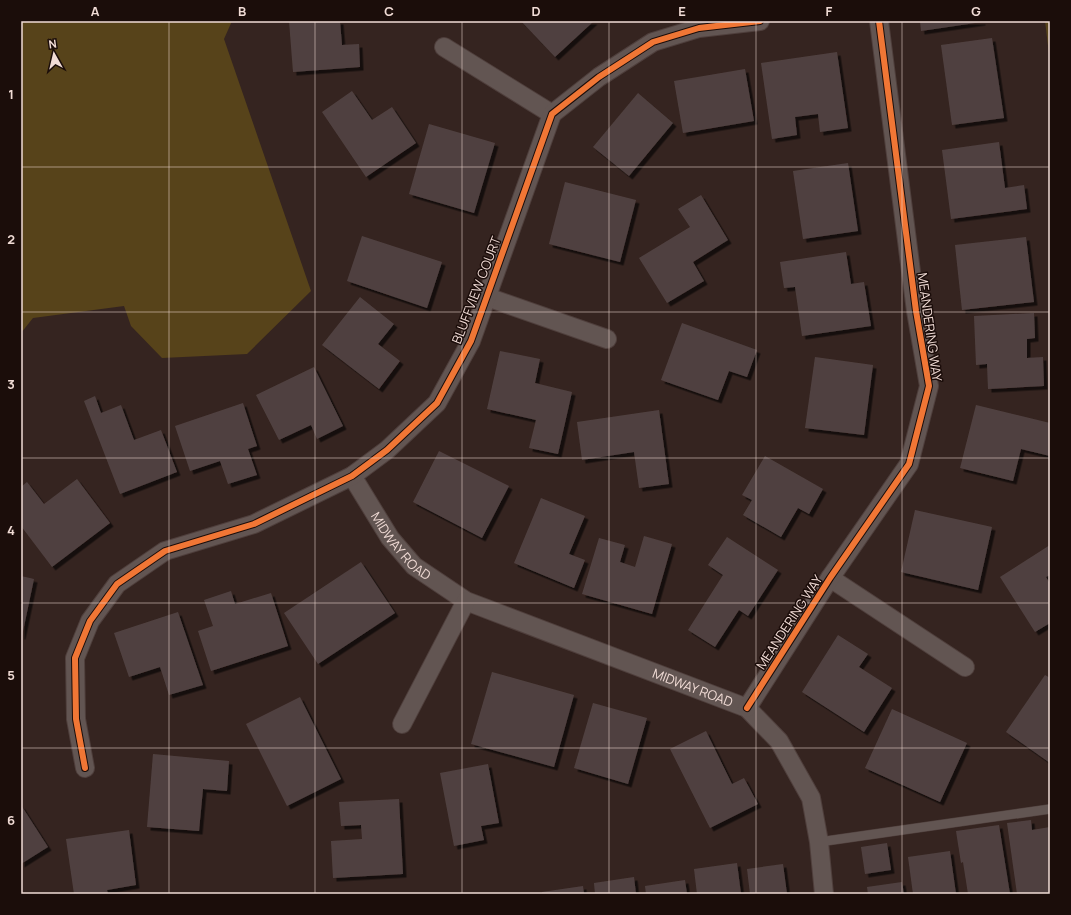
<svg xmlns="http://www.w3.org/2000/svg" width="1071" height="915" font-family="Manrope,sans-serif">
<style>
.green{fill:#57431a}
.building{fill:#504140;filter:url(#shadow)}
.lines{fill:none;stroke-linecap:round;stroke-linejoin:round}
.service-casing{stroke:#4f3f3c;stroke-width:10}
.minor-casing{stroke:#4f3f3c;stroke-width:20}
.service{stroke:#625552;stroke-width:9}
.minor{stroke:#625552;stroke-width:18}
.cycleway-casing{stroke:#1b0d0a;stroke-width:8}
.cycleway{stroke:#f07635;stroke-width:6}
.grid{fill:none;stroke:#f1dcd6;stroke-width:1;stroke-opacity:0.55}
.labels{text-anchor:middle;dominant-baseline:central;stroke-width:3;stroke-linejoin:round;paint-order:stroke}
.street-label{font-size:13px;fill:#f1dcd6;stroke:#1b0d0a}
.neatline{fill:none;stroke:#f1dcd6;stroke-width:1.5}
.grid-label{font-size:13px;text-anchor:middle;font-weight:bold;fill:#f1dcd6}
</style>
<defs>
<filter id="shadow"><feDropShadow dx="3.5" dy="3.5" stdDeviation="0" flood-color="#0009"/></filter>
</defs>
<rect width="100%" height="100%" fill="#352420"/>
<g class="green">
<path d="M21 21H232L224 39 311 291 247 354 162 358 131 326 124 306 33 318 21 333Z"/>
<path d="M1045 21H1050V62Z"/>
</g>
<g class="building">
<path d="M289 21H340L342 45 359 44 360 67 293 72Z"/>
<path d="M521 21H594L555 57Z"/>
<path d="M920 21H982V22L921 31Z"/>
<path d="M992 38 1004 118 952 125 941 45Z"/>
<path d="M837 52 848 128 820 132 818 114 795 117 797 135 772 139 761 63Z"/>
<path d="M745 69 754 121 683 133 674 81Z"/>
<path d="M352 91 372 120 392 107 416 143 366 177 322 112Z"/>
<path d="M638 93 673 123 629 176 593 147Z"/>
<path d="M429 124 495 143 474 213 409 194Z"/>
<path d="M999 142 1005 188 1024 185 1027 209 951 219 942 150Z"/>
<path d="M848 163 858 231 803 239 793 171Z"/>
<path d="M565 182 636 200 620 262 549 244Z"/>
<path d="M701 195 728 240 693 262 704 281 667 303 639 258 690 227 678 209Z"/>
<path d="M362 236 442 262 427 308 347 281Z"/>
<path d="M1026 237 1034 302 962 310 955 245Z"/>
<path d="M846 252 851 284 864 282 871 326 802 336 795 287 784 288 780 262Z"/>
<path d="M360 297 394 324 378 344 400 361 379 389 322 345Z"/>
<path d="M1034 313 1035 338 1027 339V358L1043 357 1044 386 988 389 987 364 976 365 974 316Z"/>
<path d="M682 323 757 350 747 377 729 371 718 400 661 380Z"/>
<path d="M500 351 540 359 535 383 572 392 558 454 529 448 536 420 487 409Z"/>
<path d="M815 357 873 365 864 435 805 428Z"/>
<path d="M314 367 343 426 317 439 311 425 279 440 256 395Z"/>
<path d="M95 396 101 413 121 405 134 440 161 430 177 472 120 494 84 401Z"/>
<path d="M243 403 257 446 248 449 257 475 228 484 220 461 190 471 175 426Z"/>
<path d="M976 405 1050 423V456L1021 449 1013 481 960 468Z"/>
<path d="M659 410 669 484 639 488 634 452 582 460 577 422Z"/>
<path d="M439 451 509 486 482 538 413 502Z"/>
<path d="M765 456 823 489 809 514 798 508 781 537 743 515 752 500 742 495Z"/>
<path d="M77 479 110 523 52 567 21 526V487L27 482 44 504Z"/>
<path d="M541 498 585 516 569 554 585 560 574 588 514 563Z"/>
<path d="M915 510 992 527 978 590 901 572Z"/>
<path d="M644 536 672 544 652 614 582 594 599 538 625 545 620 562 635 567Z"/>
<path d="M727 537 778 570 748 616 739 610 715 647 688 630 723 575 708 565Z"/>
<path d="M1050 545V575L1046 577 1050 584V623L1035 632 1000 577Z"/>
<path d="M361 562 395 613 318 664 284 613Z"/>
<path d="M21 576 34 579 22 636H21Z"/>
<path d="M231 591 235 604 271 593 288 646 211 671 198 631 213 626 204 600Z"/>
<path d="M178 612 203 685 169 695 160 667 129 677 114 633Z"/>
<path d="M838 635 868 654 859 667 892 688 864 732 802 692Z"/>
<path d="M492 672 574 695 554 767 471 744Z"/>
<path d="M1045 675 1050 678V763L1006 732Z"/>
<path d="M300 697 341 779 287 806 246 724Z"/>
<path d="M593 703 647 718 628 784 574 768Z"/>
<path d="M892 709 967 743 940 802 865 768Z"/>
<path d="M706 731 732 784 744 778 758 804 710 828 670 749Z"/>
<path d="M153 754 229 761 227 791 203 789 199 831 147 827Z"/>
<path d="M488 764 499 823 481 826 484 840 454 846 440 773Z"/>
<path d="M399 799 403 874 333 878 331 841 362 839 361 825 341 826 339 802Z"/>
<path d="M21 805 48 847 21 864Z"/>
<path d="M1031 820 1032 830 1050 827V894H1017L1007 823Z"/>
<path d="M999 825 1010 894H968L963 862 961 863 956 831Z"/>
<path d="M129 830 136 885 107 890 108 894H74L66 839Z"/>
<path d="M887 843 891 870 865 874 861 847Z"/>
<path d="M950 851 956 894H913L908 857Z"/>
<path d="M737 863 741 894H697L694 869Z"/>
<path d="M783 864 787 894H750L747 869Z"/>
<path d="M634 877 636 894H595L594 883Z"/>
<path d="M685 880 687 894H646L645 886Z"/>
<path d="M902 882 904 894H868L867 887Z"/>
<path d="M583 886 584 894H542V892Z"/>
</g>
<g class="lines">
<g class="service-casing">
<path id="service" d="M819 842 1050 809"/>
</g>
<g class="minor-casing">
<g id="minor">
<path d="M444 47 552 114"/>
<path d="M487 297 607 339"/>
<path id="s1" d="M352 476 390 538 414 566 466 601 747 708 779 741 811 798 819 842 824 894"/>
<path d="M830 578 965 667"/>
<path d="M747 708 830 578 909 464 929 386 916 311 879 21"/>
<path d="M402 724 466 601"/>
<path d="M85 768 76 719 75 658 90 621 117 584 165 551 254 524 352 476 387 450 437 403 471 341 552 114 599 77 653 42 699 28 760 21"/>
</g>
</g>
<use href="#service" class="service"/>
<use href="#minor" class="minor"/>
<g class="cycleway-casing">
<g id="cycleway">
<path d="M747 708 830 578 909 464 929 386 916 311 879 21"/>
<path d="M85 768 76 719 75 658 90 621 117 584 165 551 254 524 352 476 387 450 437 403 471 341 552 114 599 77 653 42 699 28 760 21"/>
</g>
</g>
<use href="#cycleway" class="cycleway"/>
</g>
<path class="grid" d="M169 21V894M315 21V894M462 21V894M609 21V894M756 21V894M902 21V894M21 167H1050M21 312H1050M21 458H1050M21 603H1050M21 748H1050"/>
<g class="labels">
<g class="street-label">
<text transform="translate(476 290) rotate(-69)">BLUFFVIEW COURT</text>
<text transform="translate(930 327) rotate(82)">MEANDERING WAY</text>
<text stroke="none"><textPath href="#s1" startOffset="86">MIDWAY ROAD</textPath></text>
<text transform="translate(789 622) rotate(-57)">MEANDERING WAY</text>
<text stroke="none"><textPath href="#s1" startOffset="415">MIDWAY ROAD</textPath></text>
</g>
</g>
<rect width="1071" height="915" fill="none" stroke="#1b0d0a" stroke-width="44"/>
<g transform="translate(54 54) rotate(352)" stroke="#1b0d0a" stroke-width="3" paint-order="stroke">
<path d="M0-3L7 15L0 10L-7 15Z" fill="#f1dcd6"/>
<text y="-6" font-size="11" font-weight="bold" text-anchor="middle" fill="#f1dcd6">N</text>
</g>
<rect x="22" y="22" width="1027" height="871" class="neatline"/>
<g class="grid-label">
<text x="95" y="16">A</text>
<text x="242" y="16">B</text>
<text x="389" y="16">C</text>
<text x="536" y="16">D</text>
<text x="682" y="16">E</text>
<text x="829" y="16">F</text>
<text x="976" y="16">G</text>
<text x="11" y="99">1</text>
<text x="11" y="244">2</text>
<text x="11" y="389">3</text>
<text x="11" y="535">4</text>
<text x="11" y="680">5</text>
<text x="11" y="825">6</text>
</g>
</svg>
